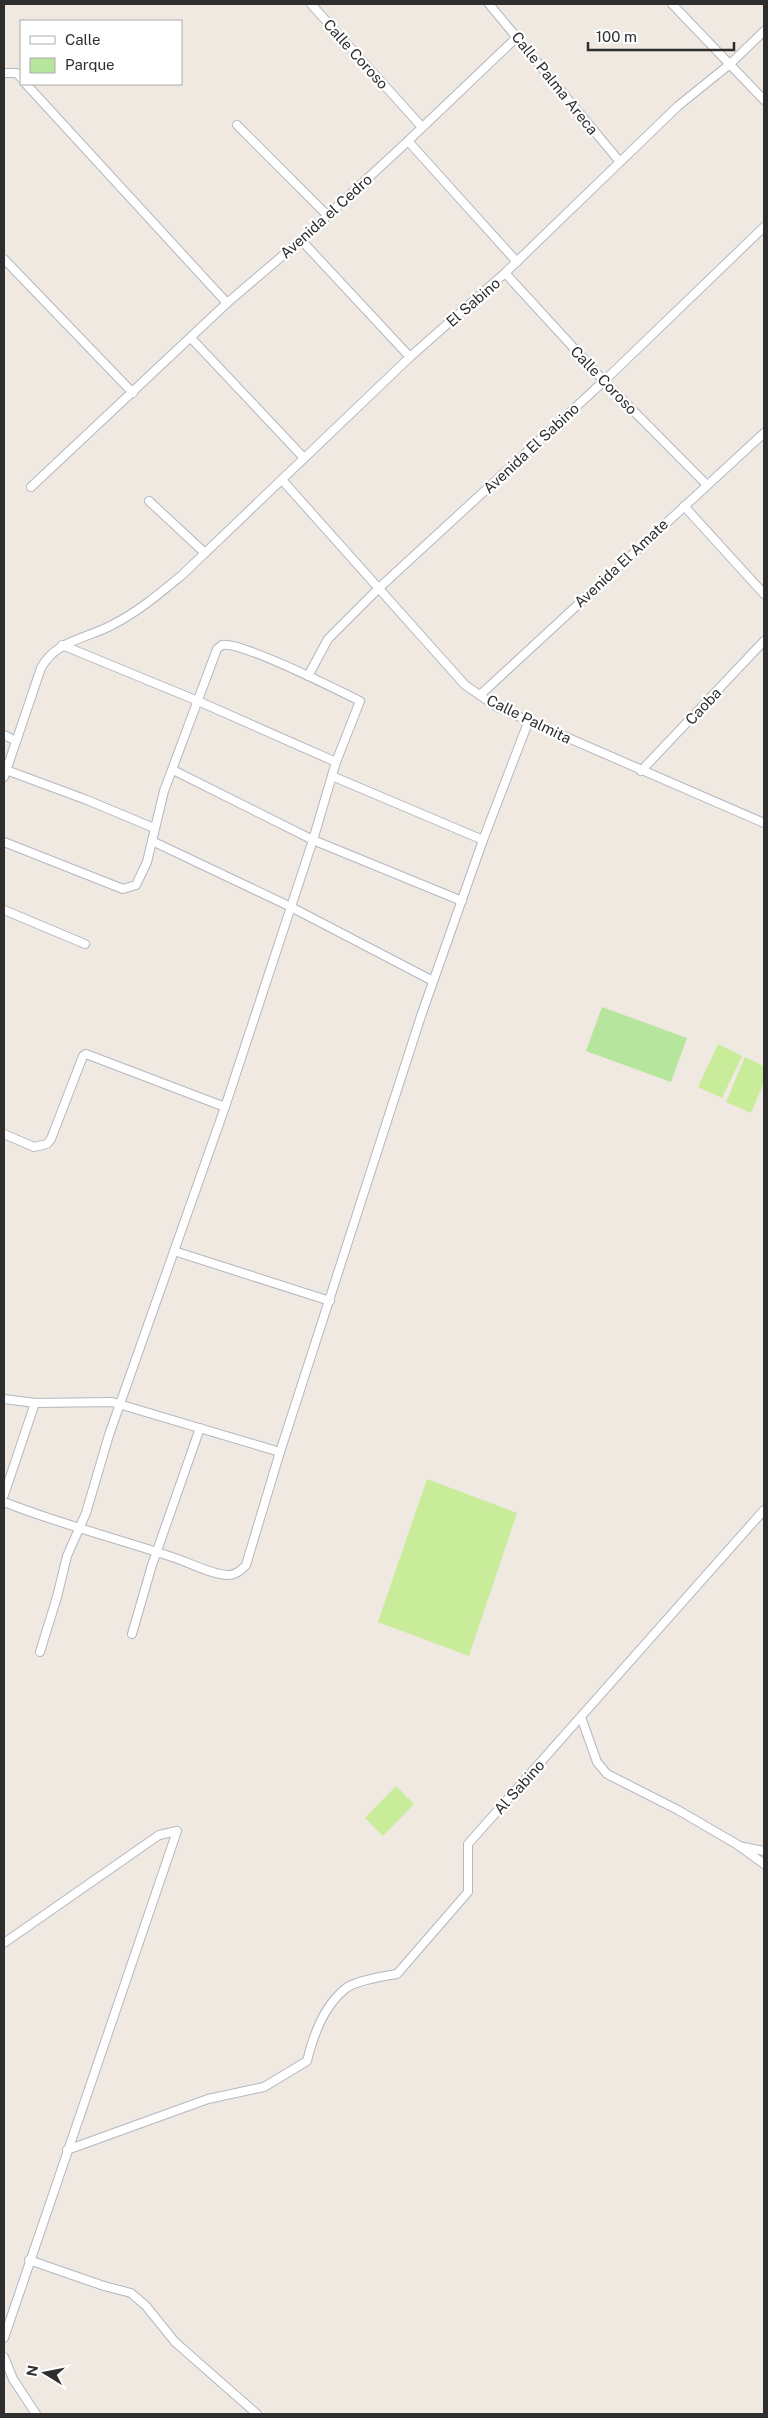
<svg xmlns="http://www.w3.org/2000/svg" width="768" height="2418" font-family="'Public Sans',sans-serif">
<style>
.green{fill:#b6e59e}
.pitch{fill:#c9ec9a}
.lines{fill:none;stroke-linecap:round;stroke-linejoin:round}
.minor-casing{stroke:#b4b7c1;stroke-width:10}
.minor{stroke:#fff;stroke-width:8}
.labels{text-anchor:middle;dominant-baseline:central;stroke-width:4.5;stroke-linejoin:round;paint-order:stroke}
.street-label{font-size:15px;fill:#2e2e2e;stroke:#fff}
</style>
<rect width="100%" height="100%" fill="#efe9e1"/>
<path class="green" d="M602 1007 687 1038 671 1082 586 1051Z"/>
<g class="pitch">
<path d="M718 1044 742 1056 722 1098 698 1087Z"/>
<path d="M745 1057 764 1066V1082L751 1113 726 1102Z"/>
<path d="M427 1479 517 1513 469 1656 378 1622Z"/>
<path d="M396 1786 414 1804 383 1836 365 1818Z"/>
</g>
<g class="lines">
<g class="minor-casing">
<g id="minor">
<path d="M311 4 422 127"/>
<path d="M489 4 620 162"/>
<path d="M672 4 764 100"/>
<path d="M4 73H17L21 78"/>
<path d="M26 84 227 303"/>
<path d="M237 125 327 215"/>
<path d="M408 141 517 262"/>
<path d="M301 240 410 357"/>
<path d="M4 259 133 393"/>
<path d="M505 273 604 381 706 484"/>
<path d="M191 338 304 458"/>
<path d="M283 481 465 685 497 707 764 823"/>
<path d="M31 487 227 303 301 240 408 141 517 37"/>
<path d="M149 501 205 553"/>
<path d="M684 506 764 594"/>
<path d="M62 645 198 701 336 762"/>
<path d="M308 676 328 639 379 588 604 381 764 227"/>
<path d="M480 695 764 433"/>
<path d="M4 735 16 741"/>
<path d="M6 770 87 800 154 828"/>
<path d="M173 770 313 840 462 901"/>
<path d="M641 771 764 641"/>
<path d="M332 776 483 840"/>
<path d="M4 777 41 668C56 640 86 639 112 625 138 612 160 593 182 575L410 357 505 273 678 106 730 64 764 31"/>
<path d="M152 841 291 907 433 981"/>
<path d="M4 842 123 889 136 885 147 862 164 791 217 649 222 645C240 641 338 690 360 701L336 762 313 840 225 1107 109 1435 86 1513 67 1556 57 1597 40 1652"/>
<path d="M4 910 85 944"/>
<path d="M4 1134 34 1147 47 1144 51 1139 83 1056 86 1054 225 1107"/>
<path d="M174 1251 330 1301"/>
<path d="M4 1399 35 1403 112 1402 280 1452"/>
<path d="M4 1495 35 1403"/>
<path d="M4 1502C59 1524 116 1538 172 1557 189 1562 209 1574 227 1575 235 1576 241 1570 246 1565L280 1452 421 1016 483 840 529 720"/>
<path d="M132 1634 152 1565 200 1428"/>
<path d="M581 1717 597 1762 607 1774 678 1810 738 1845 764 1864"/>
<path d="M739 1846 764 1851"/>
<path d="M4 1943 159 1835 177 1831 4 2338"/>
<path d="M67 2150 208 2099 264 2087 307 2061C313 2036 324 2006 345 1989 354 1981 384 1976 397 1974L468 1892V1844L764 1510"/>
<path d="M29 2260 104 2286 131 2293 146 2306 175 2342 257 2414"/>
<path d="M4 2357 13 2379 36 2414"/>
</g>
</g>
<use href="#minor" class="minor"/>
</g>
<g class="labels">
<g class="street-label">
<text transform="translate(356 54) rotate(48)">Calle Coroso</text>
<text transform="translate(555 83) rotate(51)">Calle Palma Areca</text>
<text transform="translate(326 216) rotate(-42)">Avenida el Cedro</text>
<text transform="translate(473 302) rotate(-41)">El Sabino</text>
<text transform="translate(604 380) rotate(46)">Calle Coroso</text>
<text transform="translate(531 448) rotate(-43)">Avenida El Sabino</text>
<text transform="translate(621 563) rotate(-43)">Avenida El Amate</text>
<text transform="translate(703 706) rotate(-47)">Caoba</text>
<text transform="translate(529 719) rotate(26)">Calle Palmita</text>
<text transform="translate(519 1787) rotate(-48)">Al Sabino</text>
</g>
</g>
<rect width="768" height="2418" fill="none" stroke="#2e2e2e" stroke-width="10"/>
<rect x="20" y="20" width="162" height="65" fill="#ffffff" stroke="#ababab"/>
<rect x="30" y="36" width="25" height="8" fill="#ffffff" stroke="#ababab"/>
<text x="65" y="45" font-size="15" fill="#2e2e2e">Calle</text>
<rect x="30" y="58" width="25" height="15" fill="#b6e59e" stroke="#ababab"/>
<text x="65" y="70" font-size="15" fill="#2e2e2e">Parque</text>
<g transform="translate(45 2373) rotate(280)" stroke="#ffffff" stroke-width="4" paint-order="stroke">
<path d="M0-4L9 19L0 12L-9 19Z" fill="#2e2e2e"/>
<text y="-8" font-size="14" font-weight="bold" text-anchor="middle" fill="#2e2e2e">N</text>
</g>
<path d="M588 42v8h146v-8" fill="none" stroke="#2e2e2e" stroke-width="2.5"/>
<text x="596" y="42" font-size="15" fill="#2e2e2e" stroke="#ffffff" stroke-width="4" paint-order="stroke">100 m</text>
</svg>
